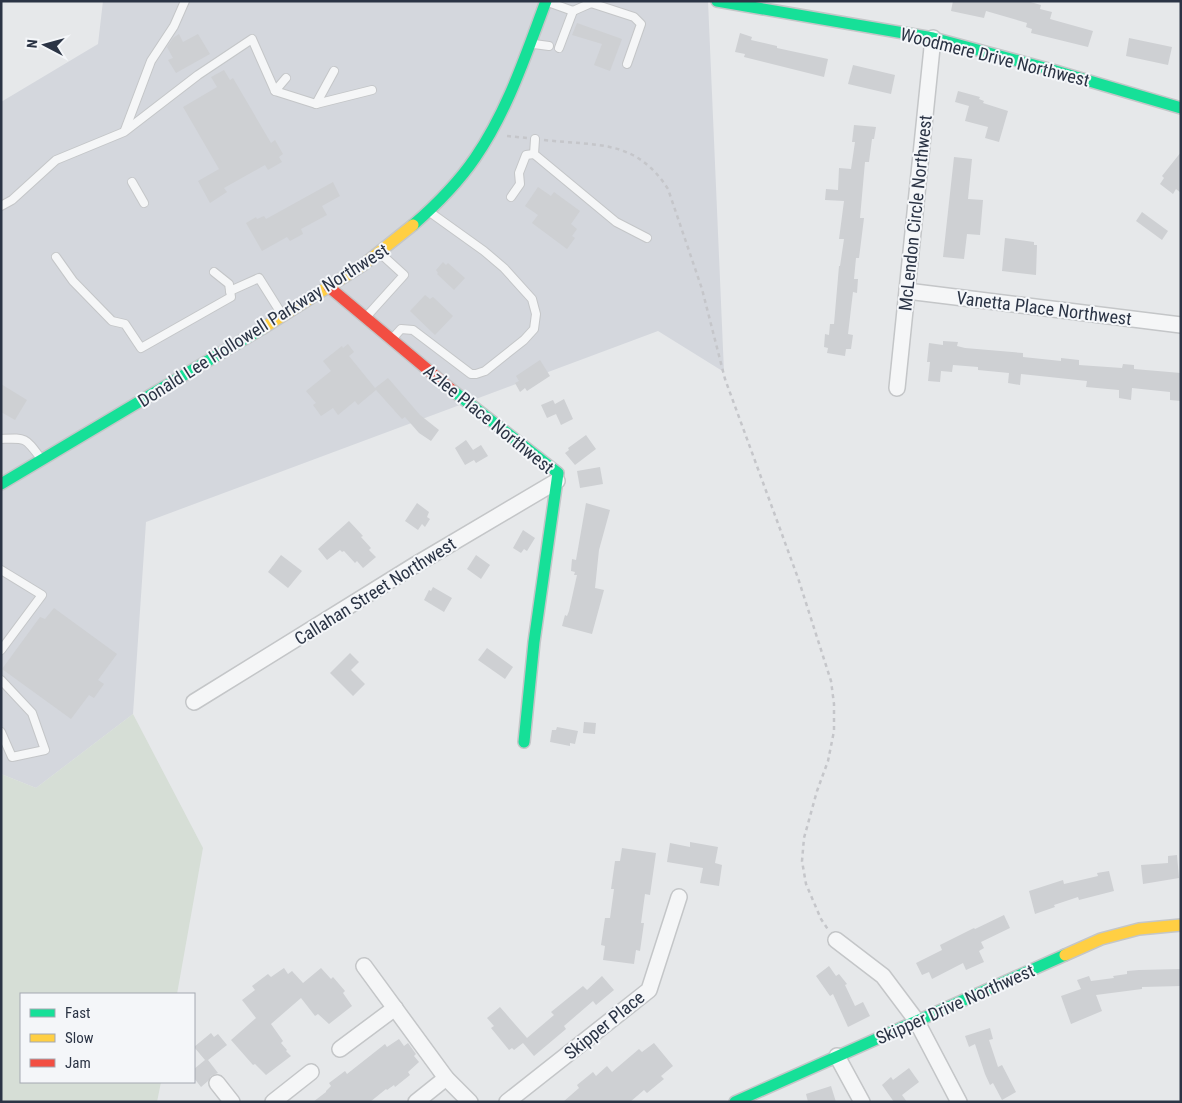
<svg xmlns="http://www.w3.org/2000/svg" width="1182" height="1103" font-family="'Roboto Condensed',sans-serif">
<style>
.built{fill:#d4d7dd}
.green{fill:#d6ded6}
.building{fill:#ced0d3}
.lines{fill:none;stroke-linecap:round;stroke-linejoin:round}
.lane-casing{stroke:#c4c6c8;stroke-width:10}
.street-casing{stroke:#c4c6c8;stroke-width:18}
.fast-casing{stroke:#c4c6c8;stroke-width:14}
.slow-casing{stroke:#c4c6c8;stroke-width:14}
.jam-casing{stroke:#c4c6c8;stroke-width:14}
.path{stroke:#c5c6ca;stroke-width:2.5;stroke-dasharray:4 4;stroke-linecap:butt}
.lane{stroke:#f5f6f7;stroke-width:8}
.street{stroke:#f5f6f7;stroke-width:15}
.fast{stroke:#16e098;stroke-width:11}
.slow{stroke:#ffcf43;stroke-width:11}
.jam{stroke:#f24e42;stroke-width:11}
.labels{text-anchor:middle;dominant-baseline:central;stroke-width:4;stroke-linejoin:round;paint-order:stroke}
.street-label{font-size:18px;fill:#2b3445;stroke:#f4f6f9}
</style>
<rect width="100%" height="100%" fill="#e6e8ea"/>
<path class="built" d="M103 1H708L724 372 658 331 146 522 133 714 36 788 1 774V102L98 44Z"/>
<path class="green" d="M133 714 203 848 177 994H21V1082H161L157 1102H1V774L36 788Z"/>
<g class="building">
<path d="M953 1H1027L1041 5 1040 9 1052 12 1050 19 1093 31 1088 47 1031 33 1032 29 1026 27 1027 23 986 11 984 18 951 11Z"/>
<path d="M577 23 622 39 610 71 594 65 602 44 572 35Z"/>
<path d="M740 33 752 37 751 40 777 46V48L828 59 824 77 744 57 745 54 735 52Z"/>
<path d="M179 34 183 42 198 34 210 54 176 73 168 60 173 58 167 47 173 38Z"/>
<path d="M1129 38 1172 47 1168 65 1126 56Z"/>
<path d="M853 65 895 75 891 94 848 84Z"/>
<path d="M224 70 230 80 233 78 271 143 275 140 283 154 279 157 282 162 268 170 265 165 224 188 227 192 210 203 198 181 219 169 183 107 217 87 211 77Z"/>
<path d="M958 91 980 97 979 99 984 101 983 103 1008 111 999 142 985 138 988 127 965 121 969 106 955 102Z"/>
<path d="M854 125 876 127 874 139H872L869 162H865L860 218H864L859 258H856L854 279H858L857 293 853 292 848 334 853 335 851 349H846L845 356 827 353 828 348 824 347 825 334 829 335 830 324H834L839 266H840L844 239H839L844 201 825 200 826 189 838 190 839 168 851 169 855 142H852Z"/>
<path d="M1181 152V193L1176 189 1173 194 1160 184 1164 178 1162 176Z"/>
<path d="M954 157 972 159 968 199 983 200 980 235 967 234 964 259 943 257Z"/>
<path d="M333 182 340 196 322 206 327 215 301 229 303 234 290 241 287 237 262 251 246 223 256 217 257 219 264 216 266 219Z"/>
<path d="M538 187 551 196 554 192 580 211 571 224 577 229 572 236 575 238 567 249 532 223 538 215 525 206Z"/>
<path d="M1142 212 1168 231 1162 240 1136 221Z"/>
<path d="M1005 238 1034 242V245H1037L1036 275 1002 271Z"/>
<path d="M443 262 446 265 448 263 465 278 454 290 437 274 438 273 436 270Z"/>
<path d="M425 295 430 299 433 297 453 316 435 335 410 311Z"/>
<path d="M943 341 958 342 957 346 965 348 1023 353V357L1061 361V358L1079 360V365L1122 368 1123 364 1134 365V369L1181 373V401L1170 400V392L1132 388 1131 400 1119 398V390L1086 387 1087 381 1021 374 1020 385 1008 383 1009 373 978 370V367L953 365 952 372 941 371 940 382 928 381 930 362H927L929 343 943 345Z"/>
<path d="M348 344 354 352 349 356 375 388 388 378 420 415 439 430 431 441 419 433 405 417 402 419 376 390 358 405 355 401 338 415 333 408 321 416 313 405 316 403 306 391 331 371 323 361 342 346 343 348Z"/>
<path d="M540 360 550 376 527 391 525 388 520 392 515 383 519 381 516 376Z"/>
<path d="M1 384 27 400 15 420 1 412Z"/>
<path d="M564 399 573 419 561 425 556 414 547 418 541 405 553 400 555 404Z"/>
<path d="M586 435 596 449 575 465 565 453 569 450 568 448Z"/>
<path d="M466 440 473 450 481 445 488 456 476 463 474 460 465 465 455 448Z"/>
<path d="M600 467 603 484 580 488 577 471Z"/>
<path d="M417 503 429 512 427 517 430 519 425 527 422 524 418 530 405 521Z"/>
<path d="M586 503 610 510 599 550 595 588 604 590 592 634 562 626 565 615 567 616 569 611 577 575H574L575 572 571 571 572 559 576 560Z"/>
<path d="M349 521 363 536 361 537 371 548 369 550 376 557 363 568 357 561 355 563 344 551 342 552 340 550 327 560 318 549Z"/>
<path d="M523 530 535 538 527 551 524 549 521 553 513 548Z"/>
<path d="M281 555 302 571 288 588 268 572Z"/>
<path d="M476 555 490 565 481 579 467 569Z"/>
<path d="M433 587 452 598 444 612 424 600 429 590 431 591Z"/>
<path d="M54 608 117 654 98 680 104 684 94 698 89 695 71 719 2 669 40 617 45 619Z"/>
<path d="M487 648 513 667 505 679 478 660Z"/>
<path d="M350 653 359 662 351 670 365 684 353 696 330 673Z"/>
<path d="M584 722 596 723 595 734 583 733Z"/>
<path d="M557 727 578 731 575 744 570 743V746L550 742 552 730H556Z"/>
<path d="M690 842 718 847 715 863 722 865 719 886 700 883 703 868 667 862 670 843 690 847Z"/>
<path d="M622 848 656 853 650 895 645 894 641 923H644L640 951 636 950 634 964 603 960 605 946 601 945 605 918H610L614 889H611L615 861H620Z"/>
<path d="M1177 855 1179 878 1143 884 1141 865 1168 863V856Z"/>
<path d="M1109 871 1114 891 1079 900 1078 897 1054 905 1055 907 1035 914 1029 891 1063 880 1064 884 1098 876 1097 873Z"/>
<path d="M1004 915 1010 928 981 942 984 948 979 951 984 962 966 970 963 963 932 979 929 972 922 975 916 963 942 950 940 945 974 928 975 929Z"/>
<path d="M829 966 836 976 839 974 847 984 845 985 855 1006 863 1002 870 1016 848 1027 833 994 830 996 816 976Z"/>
<path d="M284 968 288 974 292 971 303 983 321 968 331 979 333 977 345 991 343 993 352 1006 329 1024 318 1014 315 1016 301 998 271 1024 283 1041 281 1043 287 1050 286 1051 291 1056 266 1075 255 1064 253 1065 231 1040 256 1018 242 1000 255 990 252 986 268 974 271 977Z"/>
<path d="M1181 969V986L1142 987V989L1096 995 1102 1011 1071 1024 1061 996 1081 989 1077 980 1089 976 1091 981 1114 978 1113 976 1127 974V971L1139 970Z"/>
<path d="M602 976 614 990 596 1005 593 1001 564 1026 566 1029 534 1056 523 1043 514 1050 512 1048 509 1050 491 1028 494 1026 487 1018 500 1007 527 1038 554 1015 551 1012 583 986 587 990Z"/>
<path d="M990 1028 993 1039 989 1040 998 1067 1002 1065 1016 1092 1002 1100 993 1083 990 1085 985 1074 975 1044 969 1047 965 1036Z"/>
<path d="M211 1033 214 1037 218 1034 227 1045 208 1060 218 1073 211 1076 208 1081 201 1087 194 1078V1069L205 1060 194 1047Z"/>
<path d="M399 1039 404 1046 408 1043 416 1054 414 1056 419 1062 408 1072 410 1075 395 1087 394 1085 387 1090 386 1089 370 1102H313L326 1092V1091L331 1086 329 1083 345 1071 347 1074 385 1044 387 1047Z"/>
<path d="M654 1043 673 1066 661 1076 664 1079 647 1093 644 1090 630 1102H563L579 1088 577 1085 593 1072 596 1076 607 1066 612 1072 639 1049 642 1052Z"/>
<path d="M909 1068 919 1082 902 1095 907 1102H894L882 1085 891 1077 893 1080Z"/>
<path d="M831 1086 836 1102H808L806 1094Z"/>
</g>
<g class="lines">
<g class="lane-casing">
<g id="lane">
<path d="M548 2 573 11 591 3 634 17 641 24 627 64"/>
<path d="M534 44 549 46"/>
<path d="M559 48 573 11"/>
<path d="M275 91 286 78"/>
<path d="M316 104 334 71"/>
<path d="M125 130 151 61 174 26 185 1"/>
<path d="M535 139 534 154 616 222 647 238"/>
<path d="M132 182 144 203"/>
<path d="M511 197 520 184 519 173 526 155 534 154"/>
<path d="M1 206 12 200 56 160 124 132 198 75 252 39 275 91 316 104 372 90"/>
<path d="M56 257 73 281 112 321 125 324 141 348 231 297 229 284 214 272"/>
<path d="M230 291 259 278 281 313"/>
<path d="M367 316 404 275 381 254"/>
<path d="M392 339 401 329 413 330 471 374H476L485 371 524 340 534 329 536 314 532 299 504 268 484 251 431 213"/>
<path d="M1 439C25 438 25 437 39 456"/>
<path d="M1 570 42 595 1 650"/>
<path d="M1 680 32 713 45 750 12 757 1 732"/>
</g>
</g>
<g class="street-casing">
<g id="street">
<path d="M907 291 1181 325"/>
<path d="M897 388 933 38"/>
<path d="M194 702 415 565 557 481"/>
<path d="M836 940 883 976 916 1020 959 1102"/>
<path d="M364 966 446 1078 470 1102"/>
<path d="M340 1049 395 1008"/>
<path d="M837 1056 862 1102"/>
<path d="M217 1083 232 1102"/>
<path d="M273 1102 311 1072"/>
<path d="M416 1102 446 1078"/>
<path d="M507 1102 649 990 679 897"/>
</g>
</g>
<g class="fast-casing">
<g id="fast">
<path d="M717 1 933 38 1052 70 1181 108"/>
<path d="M413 225C436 205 458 183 475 158 508 110 526 54 546 1"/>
<path d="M452 390 558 473 534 642 524 742"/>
<path d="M1 484 263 328"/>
<path d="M735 1102 1065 955"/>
</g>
</g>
<g class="slow-casing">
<g id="slow">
<path d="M263 328 363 265 413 225"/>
<path d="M1065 955 1101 939 1139 929 1181 925"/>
</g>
</g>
<g class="jam-casing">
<path id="jam" d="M329 287 452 390"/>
</g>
<g class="path">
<path d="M507 136 527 138"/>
<path d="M544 140C597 146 636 139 668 189L702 289 725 379 798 578 831 681 834 704V731L828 761 817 791 804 838 802 861 806 884 821 919 829 931"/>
</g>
<use href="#lane" class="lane"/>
<use href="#street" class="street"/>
<use href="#fast" class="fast"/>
<use href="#slow" class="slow"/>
<use href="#jam" class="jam"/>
</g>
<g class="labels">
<g class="street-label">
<text transform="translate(995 57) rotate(14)">Woodmere Drive Northwest</text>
<text transform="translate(915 213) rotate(-84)">McLendon Circle Northwest</text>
<text transform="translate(1044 308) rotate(7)">Vanetta Place Northwest</text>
<text transform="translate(263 325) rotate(-32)">Donald Lee Hollowell Parkway Northwest</text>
<text transform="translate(489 419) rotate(39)">Azlee Place Northwest</text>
<text transform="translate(375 591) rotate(-32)">Callahan Street Northwest</text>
<text transform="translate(955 1004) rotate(-24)">Skipper Drive Northwest</text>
<text transform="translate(604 1025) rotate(-39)">Skipper Place</text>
</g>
</g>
<rect width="1182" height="1103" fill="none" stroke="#2b3445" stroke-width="5"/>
<rect x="20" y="993" width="175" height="90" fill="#f4f6f9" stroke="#a4a8b1"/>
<rect x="30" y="1009" width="25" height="8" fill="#16e098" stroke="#a4a8b1"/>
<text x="65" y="1018" font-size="15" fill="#2b3445">Fast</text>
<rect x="30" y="1034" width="25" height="8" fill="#ffcf43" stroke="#a4a8b1"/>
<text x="65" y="1043" font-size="15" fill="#2b3445">Slow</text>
<rect x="30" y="1059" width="25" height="8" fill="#f24e42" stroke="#a4a8b1"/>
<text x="65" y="1068" font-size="15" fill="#2b3445">Jam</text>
<g transform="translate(45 45) rotate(276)" stroke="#f4f6f9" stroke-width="4" paint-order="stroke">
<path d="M0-4L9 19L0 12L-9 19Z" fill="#2b3445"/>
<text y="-8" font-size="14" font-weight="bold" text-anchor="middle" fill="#2b3445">N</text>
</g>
</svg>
